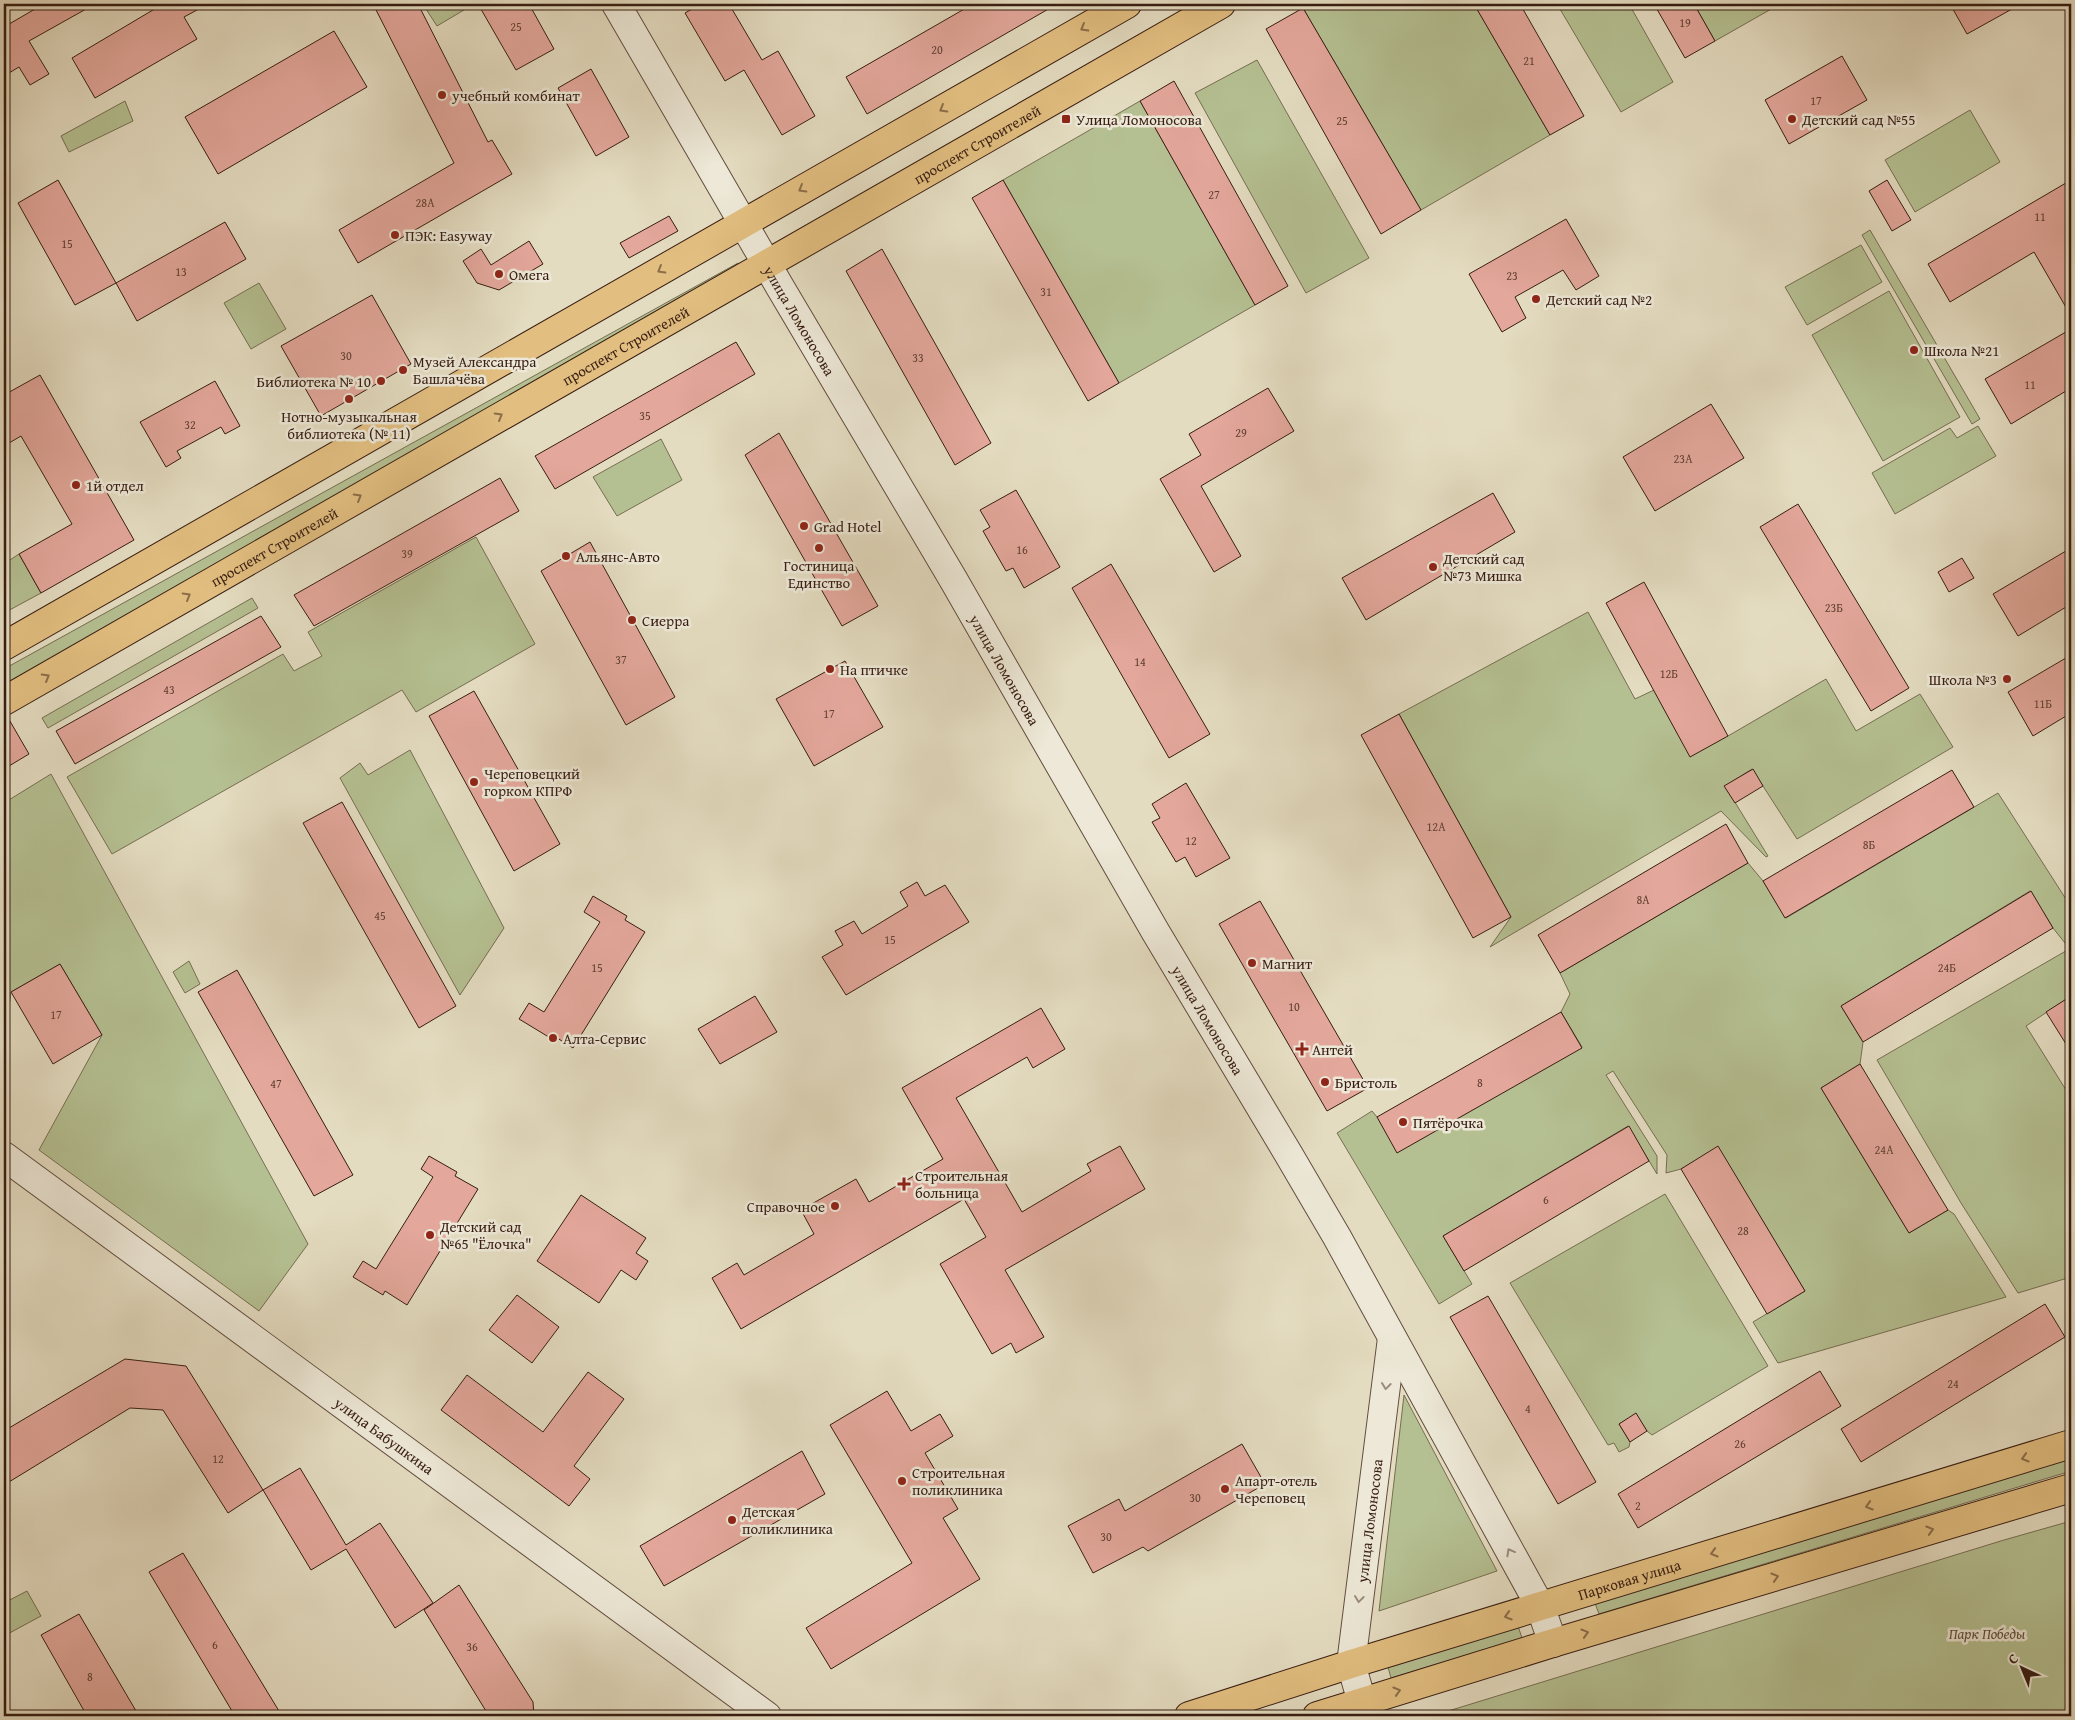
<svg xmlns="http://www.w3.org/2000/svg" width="2075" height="1720" font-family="'Gentium Book Plus',serif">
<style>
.green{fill:#b5c092;stroke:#766e52}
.building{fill:#e3a79b;stroke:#371d12}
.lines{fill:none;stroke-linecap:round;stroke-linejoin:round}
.minor-casing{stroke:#624d3e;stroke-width:30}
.major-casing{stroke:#371d12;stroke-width:30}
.minor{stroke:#ede8d7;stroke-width:28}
.major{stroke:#e2be80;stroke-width:28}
.oneway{stroke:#8c6e49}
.oneway2{stroke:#9b8d7e}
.poi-dot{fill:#8f2418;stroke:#ede8d7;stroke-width:2}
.labels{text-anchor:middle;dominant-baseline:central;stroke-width:5;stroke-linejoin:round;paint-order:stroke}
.number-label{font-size:12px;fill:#624034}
.poi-label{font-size:15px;fill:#371d12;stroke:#ede8d7;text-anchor:start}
.street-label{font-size:15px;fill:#371d12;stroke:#ede8d7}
.park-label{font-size:15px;font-style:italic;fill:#5d4e38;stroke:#ede8d7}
</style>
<rect width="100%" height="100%" fill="#e4dcc1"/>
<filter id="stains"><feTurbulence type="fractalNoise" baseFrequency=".004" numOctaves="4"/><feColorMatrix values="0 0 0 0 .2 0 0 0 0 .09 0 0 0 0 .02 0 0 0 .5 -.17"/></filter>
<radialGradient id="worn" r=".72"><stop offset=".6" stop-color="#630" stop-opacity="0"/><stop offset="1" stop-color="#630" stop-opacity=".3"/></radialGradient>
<g class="green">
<path d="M436 4H467L469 7 437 26 426 9Z"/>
<path d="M1310 4H1474L1550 135 1421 210 1303 8Z"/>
<path d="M1557 4H1629L1673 82 1621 112Z"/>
<path d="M1694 4H1780L1715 41Z"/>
<path d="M1257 60 1369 258 1306 293 1195 93Z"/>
<path d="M125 101 133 121 69 152 61 136Z"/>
<path d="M1140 101 1255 305 1119 383 1003 180Z"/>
<path d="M1970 110 2000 162 1915 212 1885 160Z"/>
<path d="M1870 230 1980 419 1972 424 1862 235Z"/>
<path d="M1861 245 1882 282 1807 325 1785 287Z"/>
<path d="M738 263 743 273 4 693V669Z"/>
<path d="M259 283 286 329 251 349 224 303Z"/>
<path d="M1889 291 1960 417 1883 461 1812 335Z"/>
<path d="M1978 426 1996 456 1895 514 1872 473 1950 428 1957 438Z"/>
<path d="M661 439 682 480 617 516 593 477Z"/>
<path d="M476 537 535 644 416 712 402 690 112 854 67 777 283 654 294 671 322 656 308 632Z"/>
<path d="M19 554 41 593 4 613V564Z"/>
<path d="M252 598 258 608 48 728 42 718Z"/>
<path d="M1588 612 1635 699 1654 690 1728 736 1826 679 1856 731 1920 694 1953 747 1797 839 1752 769 1725 786 1768 856 1766 857 1721 811 1490 947 1511 917 1399 714Z"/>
<path d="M410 750 504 928 460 995 340 778 360 763 368 775Z"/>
<path d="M51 774 308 1244 259 1311 39 1150 102 1035 60 964 11 992 7 1022 4 1024V803Z"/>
<path d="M1998 793 2071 907V939L2065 943 2053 928 2030 891 1841 1006 1863 1042 1860 1064 1821 1088 1909 1233 1948 1210 1954 1214 2006 1297 1778 1363 1753 1322 1805 1291 1718 1147 1681 1169 1666 1173 1667 1155 1613 1071 1606 1075 1657 1156V1174L1628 1126 1443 1236 1472 1284 1439 1304 1337 1133 1372 1111 1377 1117 1582 1047 1561 1012 1570 994 1560 973 1748 863 1763 881 1786 918Z"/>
<path d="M2071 948V996L2026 1026 2071 1098V1277L2018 1293 1961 1203 1877 1060Z"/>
<path d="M189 961 200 984 185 993 173 972Z"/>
<path d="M1665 1194 1768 1366 1652 1435 1647 1431 1636 1414 1619 1424 1630 1442 1629 1447 1619 1452 1614 1443 1608 1445 1510 1283Z"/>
<path d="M1404 1395 1497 1571 1379 1611Z"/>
<path d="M2071 1458V1471L1599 1614 1595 1603Z"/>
<path d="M2071 1521V1716H1432L2004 1540Z"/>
<path d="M27 1591 41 1616 4 1636V1603Z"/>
<path d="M1518 1626 1522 1638 1391 1678 1388 1667Z"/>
</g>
<g class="building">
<path d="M31 4H95L29 41 49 74 30 85 19 67 4 76V27L35 9Z"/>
<path d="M163 4H208L184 17 197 39 95 98 72 58Z"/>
<path d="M373 4H418L488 142 492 140 512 174 358 263 339 230 454 163Z"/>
<path d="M478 4H529L554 49 516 70Z"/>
<path d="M689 4H729L762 60 778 51 815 116 782 135 744 70 725 81 685 13 692 9Z"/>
<path d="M973 4H1057L867 114 846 77Z"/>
<path d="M1474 4H1520L1584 116 1550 135Z"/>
<path d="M1654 4H1694L1715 41 1685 58Z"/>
<path d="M1950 4H2021L1967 34Z"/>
<path d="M1303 8 1421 210 1381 234 1266 29Z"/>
<path d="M334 31 367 87 218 174 185 117Z"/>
<path d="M1842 56 1867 100 1789 144 1765 100Z"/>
<path d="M591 69 629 137 596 156 558 88Z"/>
<path d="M1174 81 1288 286 1255 305 1140 101Z"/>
<path d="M58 180 116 283 75 305 18 203Z"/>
<path d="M1003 180 1119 383 1088 401 972 198Z"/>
<path d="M1887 180 1911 220 1892 231 1869 191Z"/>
<path d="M2071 180V316L2034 252 1950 302 1928 264Z"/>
<path d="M669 216 678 231 629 258 620 243Z"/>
<path d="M1566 219 1599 276 1576 290 1563 270 1515 297 1526 318 1502 332 1469 274Z"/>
<path d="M225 222 246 259 137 321 116 283Z"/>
<path d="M529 241 543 264 499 290 477 283 463 261 481 249 491 265Z"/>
<path d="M882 249 991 443 955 465 846 271Z"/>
<path d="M372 295 411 364 321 416 281 346Z"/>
<path d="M2071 329V388L2011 424 1985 379Z"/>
<path d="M736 342 755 374 555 489 535 456Z"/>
<path d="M40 375 134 540 41 593 19 554 72 524 21 436 4 446V395Z"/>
<path d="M215 381 240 426 225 434 221 427 177 451 181 458 166 467 140 422Z"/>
<path d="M1268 388 1294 431 1201 486 1241 556 1214 572 1160 479 1201 455 1189 434Z"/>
<path d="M1711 404 1744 458 1655 511 1623 457Z"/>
<path d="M779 433 878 606 842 626 745 455Z"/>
<path d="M500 478 519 511 314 626 294 595Z"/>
<path d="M1016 490 1060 567 1024 588 1013 568 1006 571 983 531 990 527 980 510Z"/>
<path d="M1493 493 1515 532 1366 620 1342 578Z"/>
<path d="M1798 504 1909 688 1871 711 1760 527Z"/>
<path d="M590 542 675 697 626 725 541 571Z"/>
<path d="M2071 548V604L2018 636 1993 594Z"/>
<path d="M1962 558 1974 578 1949 592 1938 572Z"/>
<path d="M1111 564 1210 734 1169 758 1072 588Z"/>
<path d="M1644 582 1728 736 1690 757 1606 603Z"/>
<path d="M261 616 281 647 75 764 56 731Z"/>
<path d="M2071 655V713L2033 736 2008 692Z"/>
<path d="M845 661 883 727 814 766 776 699Z"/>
<path d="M474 691 560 844 514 871 429 716Z"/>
<path d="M1399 714 1511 917 1473 938 1361 735Z"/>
<path d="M7 716 29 754 4 769V717Z"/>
<path d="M1753 769 1763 786 1735 803 1724 786Z"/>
<path d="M1952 770 1974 807 1785 918 1763 881Z"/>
<path d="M1186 783 1230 858 1196 877 1185 857 1176 862 1152 822 1160 818 1152 804Z"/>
<path d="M342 802 456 1006 419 1028 303 823Z"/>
<path d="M1726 824 1748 863 1560 973 1538 935Z"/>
<path d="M917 882 925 896 945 885 969 922 846 995 822 957 843 945 835 931 854 921 862 934 908 906 900 892Z"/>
<path d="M2031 891 2053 928 1863 1042 1841 1006Z"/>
<path d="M593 896 627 916 625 920 645 932 573 1048 554 1036 552 1039 519 1019 529 1003 544 1012 600 922 584 912Z"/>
<path d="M1260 901 1368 1088 1327 1111 1219 924Z"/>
<path d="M60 964 102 1035 53 1064 11 992Z"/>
<path d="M237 970 353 1175 314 1196 198 992Z"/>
<path d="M755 996 777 1032 720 1064 698 1029Z"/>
<path d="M2071 996V1052L2046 1012Z"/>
<path d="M1041 1008 1065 1049 1033 1068 1027 1057 956 1098 1022 1212 1091 1171 1087 1164 1120 1146 1145 1189 1005 1270 1044 1337 1016 1353 1011 1343 992 1354 940 1264 986 1237 964 1199 741 1329 712 1278 737 1263 744 1275 814 1234 801 1210 856 1179 869 1202 943 1159 902 1088Z"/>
<path d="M1561 1012 1582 1048 1397 1153 1377 1117Z"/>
<path d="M1860 1064 1948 1210 1909 1233 1821 1088Z"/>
<path d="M1629 1126 1649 1161 1464 1271 1443 1236Z"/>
<path d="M1718 1146 1805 1291 1767 1314 1681 1169Z"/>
<path d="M429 1156 457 1172 455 1176 478 1189 407 1305 385 1291 383 1295 353 1277 363 1261 376 1269 433 1177 421 1169Z"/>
<path d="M581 1195 646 1238 636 1253 648 1261 636 1280 621 1270 599 1303 537 1261Z"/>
<path d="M517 1295 559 1327 532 1363 489 1330Z"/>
<path d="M1488 1296 1596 1482 1558 1504 1450 1317Z"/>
<path d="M2045 1304 2065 1337 1861 1462 1841 1429Z"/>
<path d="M125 1359 186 1366 263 1490 228 1513 163 1410 130 1408 4 1485V1431Z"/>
<path d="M1820 1371 1841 1406 1638 1528 1618 1494Z"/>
<path d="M588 1372 624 1399 574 1466 590 1479 569 1506 441 1410 467 1375 543 1432Z"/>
<path d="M887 1391 911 1431 940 1414 953 1436 925 1453 958 1509 943 1518 980 1579 831 1669 806 1628 912 1563 830 1425Z"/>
<path d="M1636 1413 1647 1431 1630 1442 1619 1424Z"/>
<path d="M1242 1444 1265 1484 1148 1551 1143 1547 1093 1573 1068 1526 1119 1499 1125 1511Z"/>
<path d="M802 1451 825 1494 664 1586 640 1546Z"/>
<path d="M300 1468 346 1545 380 1523 433 1603 395 1628 346 1549 311 1570 263 1490Z"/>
<path d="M183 1553 282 1716H235L149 1572Z"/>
<path d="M459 1585 533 1702 534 1716H489L424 1610Z"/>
<path d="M79 1614 139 1716H87L41 1635Z"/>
</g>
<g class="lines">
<g class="minor-casing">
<g id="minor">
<path id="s1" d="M616 4 780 287 953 579 1155 931 1289 1155 1337 1237 1540 1606 1553 1643"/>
<path id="s2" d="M4 1156 767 1716"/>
<path id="s3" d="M1362 1702 1351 1664 1392 1338"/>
</g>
</g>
<g class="major-casing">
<g id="major">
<path d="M4 646 1127 4"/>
<path id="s4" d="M4 701 1221 4"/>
<path id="s5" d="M1189 1716 1351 1664 2071 1444"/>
<path d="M1317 1716 1553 1643 2071 1488"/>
</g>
</g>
<use href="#minor" class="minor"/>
<use href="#major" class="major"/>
</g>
<defs><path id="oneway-chevron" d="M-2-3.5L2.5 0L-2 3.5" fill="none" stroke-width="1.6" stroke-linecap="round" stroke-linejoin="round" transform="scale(1.25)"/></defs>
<g class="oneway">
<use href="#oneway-chevron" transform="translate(1084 28) rotate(150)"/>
<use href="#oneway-chevron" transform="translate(943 109) rotate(150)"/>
<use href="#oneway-chevron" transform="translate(802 189) rotate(150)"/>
<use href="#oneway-chevron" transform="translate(661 270) rotate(150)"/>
<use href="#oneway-chevron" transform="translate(499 416) rotate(-30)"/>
<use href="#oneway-chevron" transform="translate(358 497) rotate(-30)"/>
<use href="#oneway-chevron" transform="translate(187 596) rotate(-30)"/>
<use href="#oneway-chevron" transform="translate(46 677) rotate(-30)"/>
<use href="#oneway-chevron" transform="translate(2025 1458) rotate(163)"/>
<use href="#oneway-chevron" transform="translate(1869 1506) rotate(163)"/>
<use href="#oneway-chevron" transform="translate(1930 1530) rotate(-17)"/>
<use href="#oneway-chevron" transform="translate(1714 1553) rotate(163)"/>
<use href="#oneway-chevron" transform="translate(1775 1577) rotate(-17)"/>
<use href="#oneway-chevron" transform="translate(1508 1616) rotate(163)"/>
<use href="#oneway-chevron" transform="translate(1585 1633) rotate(-17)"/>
<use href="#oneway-chevron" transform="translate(1397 1691) rotate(-17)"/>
</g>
<g class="oneway2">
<use href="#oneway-chevron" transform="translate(1386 1386) rotate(97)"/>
<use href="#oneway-chevron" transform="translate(1510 1552) rotate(-119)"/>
<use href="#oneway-chevron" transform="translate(1359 1599) rotate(97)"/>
</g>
<g class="poi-dot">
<circle cx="442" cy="95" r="5"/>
<rect x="1061" y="114" width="10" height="10" rx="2.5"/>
<circle cx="1792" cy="119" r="5"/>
<circle cx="395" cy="235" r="5"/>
<circle cx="499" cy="274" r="5"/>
<circle cx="1536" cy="299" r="5"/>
<circle cx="1914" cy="350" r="5"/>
<circle cx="403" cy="370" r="5"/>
<circle cx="381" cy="381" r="5"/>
<circle cx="349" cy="399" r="5"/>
<circle cx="76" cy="485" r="5"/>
<circle cx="804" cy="526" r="5"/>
<circle cx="819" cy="548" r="5"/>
<circle cx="566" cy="556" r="5"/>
<circle cx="1433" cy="567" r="5"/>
<circle cx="632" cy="620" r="5"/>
<circle cx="830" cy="669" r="5"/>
<circle cx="2007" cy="679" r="5"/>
<circle cx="474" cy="782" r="5"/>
<circle cx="1252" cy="963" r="5"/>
<circle cx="553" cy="1038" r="5"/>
<path d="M1299.5 1041.5h5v5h5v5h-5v5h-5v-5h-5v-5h5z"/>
<circle cx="1325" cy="1082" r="5"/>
<circle cx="1403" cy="1122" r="5"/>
<path d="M901.5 1176.5h5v5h5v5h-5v5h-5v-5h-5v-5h5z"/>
<circle cx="835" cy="1206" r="5"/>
<circle cx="430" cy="1235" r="5"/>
<circle cx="902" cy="1481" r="5"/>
<circle cx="1225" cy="1489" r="5"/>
<circle cx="732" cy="1520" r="5"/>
</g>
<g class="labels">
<g class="number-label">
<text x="1685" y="22">19</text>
<text x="516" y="26">25</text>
<text x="937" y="49">20</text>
<text x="1529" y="60">21</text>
<text x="1816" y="100">17</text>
<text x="1342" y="120">25</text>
<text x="1214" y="194">27</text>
<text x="425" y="202">28А</text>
<text x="2040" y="216">11</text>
<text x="67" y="243">15</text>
<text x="181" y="271">13</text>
<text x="1512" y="275">23</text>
<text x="1046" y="291">31</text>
<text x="346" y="355">30</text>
<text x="918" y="357">33</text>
<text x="2030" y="384">11</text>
<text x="645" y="415">35</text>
<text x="190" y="424">32</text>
<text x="1241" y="432">29</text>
<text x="1683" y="458">23А</text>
<text x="1022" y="549">16</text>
<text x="407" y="553">39</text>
<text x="1834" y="607">23Б</text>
<text x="621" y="659">37</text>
<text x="1140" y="661">14</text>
<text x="1669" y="673">12Б</text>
<text x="169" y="689">43</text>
<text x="2043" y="703">11Б</text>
<text x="829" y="713">17</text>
<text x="1436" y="826">12А</text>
<text x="1191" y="840">12</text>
<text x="1869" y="844">8Б</text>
<text x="1643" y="899">8А</text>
<text x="380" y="915">45</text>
<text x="890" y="939">15</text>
<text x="597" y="967">15</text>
<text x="1947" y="967">24Б</text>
<text x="1294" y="1006">10</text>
<text x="56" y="1014">17</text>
<text x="1480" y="1082">8</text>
<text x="276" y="1083">47</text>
<text x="1884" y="1149">24А</text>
<text x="1546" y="1199">6</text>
<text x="1743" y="1230">28</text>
<text x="1953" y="1383">24</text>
<text x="1528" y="1408">4</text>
<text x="1740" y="1443">26</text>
<text x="218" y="1458">12</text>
<text x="1195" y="1497">30</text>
<text x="1638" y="1505">2</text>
<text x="1106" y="1536">30</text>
<text x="215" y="1644">6</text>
<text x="472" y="1646">36</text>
<text x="90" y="1676">8</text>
</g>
<g class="poi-label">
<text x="452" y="95">учебный комбинат</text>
<text x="1076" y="119">Улица Ломоносова</text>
<text x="1802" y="119">Детский сад №55</text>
<text x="405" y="235">ПЭК: Easyway</text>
<text x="509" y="274">Омега</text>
<text x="1546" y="299">Детский сад №2</text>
<text x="1924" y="350">Школа №21</text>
<text x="413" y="361">Музей Александра<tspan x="413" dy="17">Башлачёва</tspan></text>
<text x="371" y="381" text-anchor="end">Библиотека № 10</text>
<text x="349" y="416" text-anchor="middle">Нотно-музыкальная<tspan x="349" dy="17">библиотека (№ 11)</tspan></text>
<text x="86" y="485">1й отдел</text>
<text x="814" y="526">Grad Hotel</text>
<text x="576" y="556">Альянс-Авто</text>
<text x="1443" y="558">Детский сад<tspan x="1443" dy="17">№73 Мишка</tspan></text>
<text x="819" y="565" text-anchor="middle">Гостиница<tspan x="819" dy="17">Единство</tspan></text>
<text x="642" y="620">Сиерра</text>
<text x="840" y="669">На птичке</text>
<text x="1997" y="679" text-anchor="end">Школа №3</text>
<text x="484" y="773">Череповецкий<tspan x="484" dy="17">горком КПРФ</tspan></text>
<text x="1262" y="963">Магнит</text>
<text x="563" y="1038">Алта-Сервис</text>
<text x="1312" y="1049">Антей</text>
<text x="1335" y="1082">Бристоль</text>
<text x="1413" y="1122">Пятёрочка</text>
<text x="915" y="1175">Строительная<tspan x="915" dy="17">больница</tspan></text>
<text x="825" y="1206" text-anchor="end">Справочное</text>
<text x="440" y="1226">Детский сад<tspan x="440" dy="17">№65 "Ёлочка"</tspan></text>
<text x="912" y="1472">Строительная<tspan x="912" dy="17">поликлиника</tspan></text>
<text x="1235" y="1480">Апарт-отель<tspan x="1235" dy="17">Череповец</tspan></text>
<text x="742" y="1511">Детская<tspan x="742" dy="17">поликлиника</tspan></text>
</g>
<g class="street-label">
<text stroke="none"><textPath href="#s4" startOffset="1121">проспект Строителей</textPath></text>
<text stroke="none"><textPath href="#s1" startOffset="366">улица Ломоносова</textPath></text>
<text stroke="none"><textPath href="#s4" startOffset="716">проспект Строителей</textPath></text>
<text stroke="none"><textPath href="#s4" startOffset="311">проспект Строителей</textPath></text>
<text stroke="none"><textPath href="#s1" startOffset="771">улица Ломоносова</textPath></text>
<text stroke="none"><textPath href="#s1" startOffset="1176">улица Ломоносова</textPath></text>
<text stroke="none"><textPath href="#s2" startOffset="472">улица Бабушкина</textPath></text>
<text stroke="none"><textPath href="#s3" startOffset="184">улица Ломоносова</textPath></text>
<text stroke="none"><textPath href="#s5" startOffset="461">Парковая улица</textPath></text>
</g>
<g class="park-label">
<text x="1987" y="1633">Парк Победы</text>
</g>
</g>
<rect width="2075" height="1720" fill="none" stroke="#e4dcc1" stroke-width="20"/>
<rect x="5" y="5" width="2065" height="1710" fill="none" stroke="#371d12" stroke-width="2.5"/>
<rect x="10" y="10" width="2055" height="1700" fill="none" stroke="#371d12"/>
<g transform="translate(2022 1668) rotate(316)" stroke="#ede8d7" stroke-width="4" paint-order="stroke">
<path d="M0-4L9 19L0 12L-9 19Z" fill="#371d12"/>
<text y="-8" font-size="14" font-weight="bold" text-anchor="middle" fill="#371d12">С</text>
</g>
<rect width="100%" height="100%" filter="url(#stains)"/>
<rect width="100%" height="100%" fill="url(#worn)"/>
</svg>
